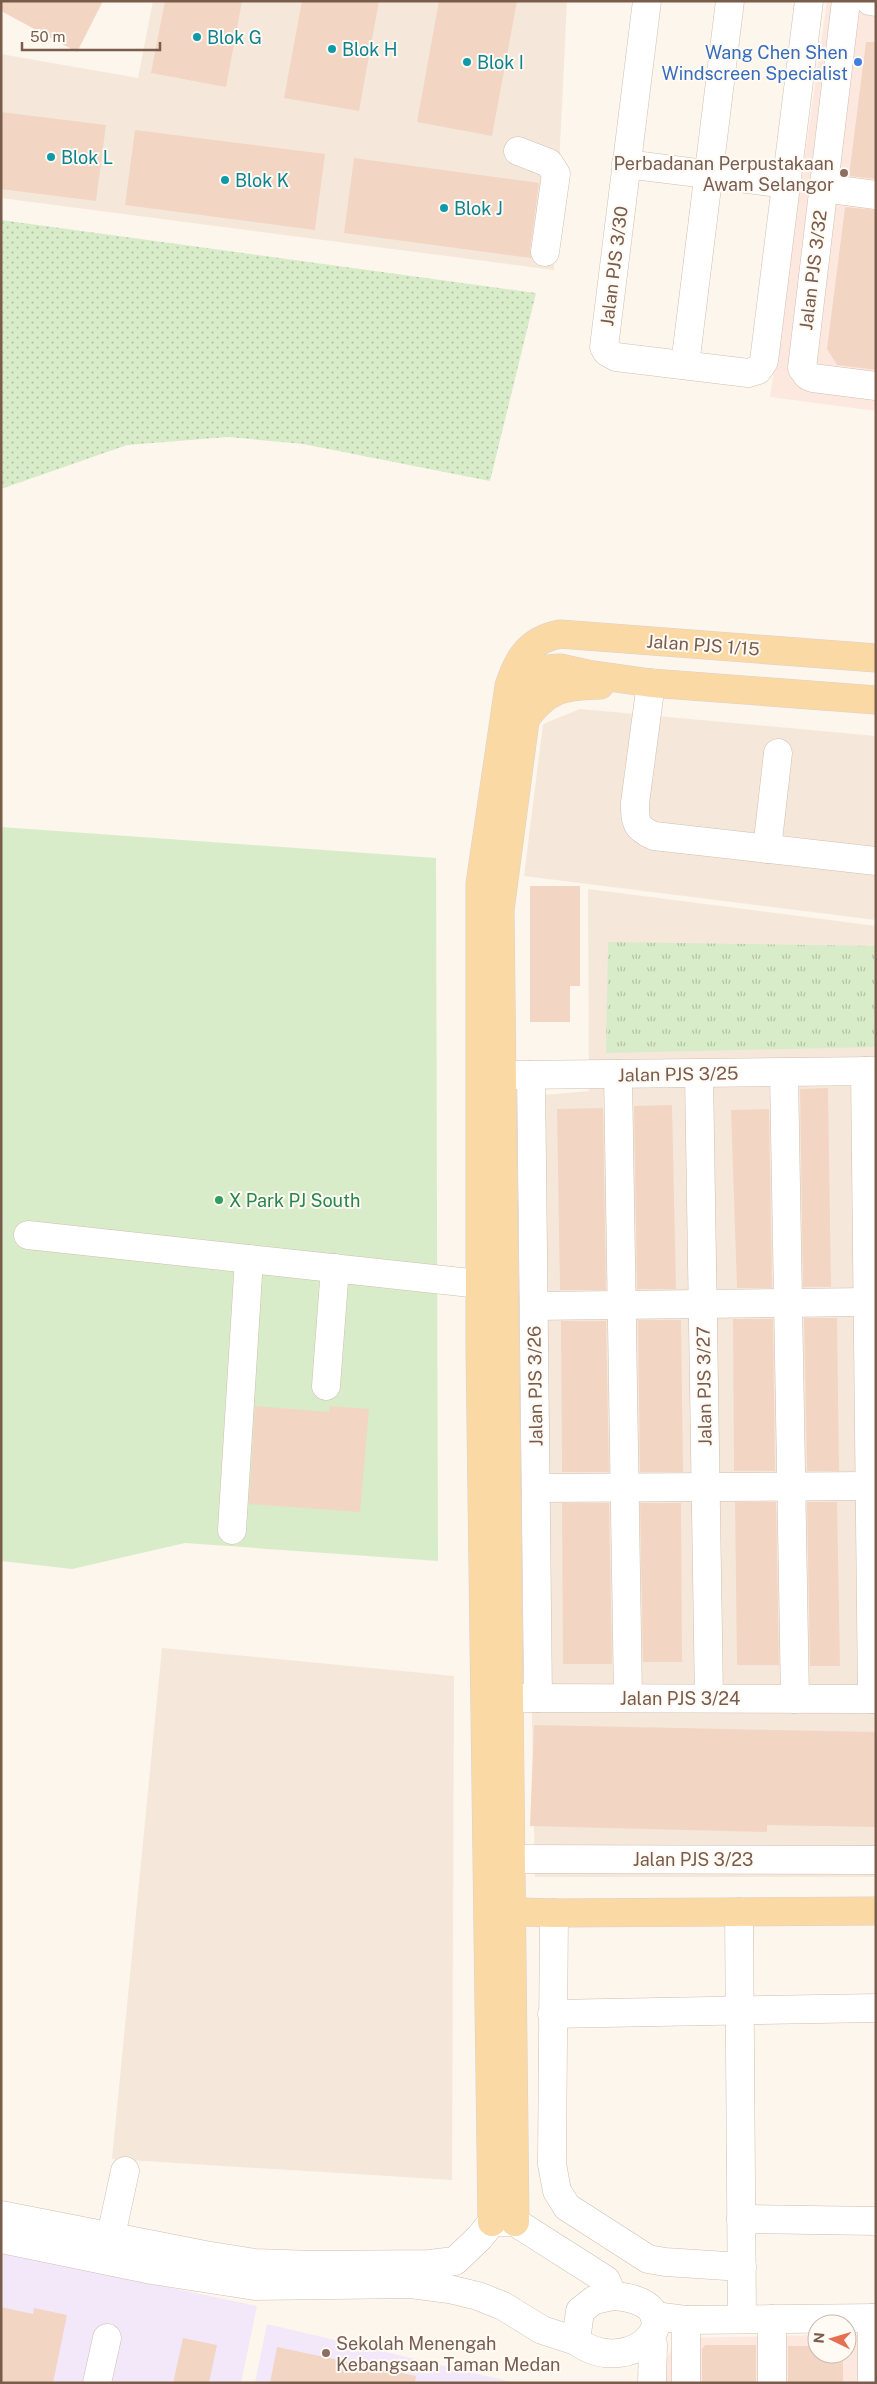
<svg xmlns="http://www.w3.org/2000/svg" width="877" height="2384" font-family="'Public Sans',sans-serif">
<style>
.residential{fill:#f5e8da}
.commercial{fill:#fde8e0}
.education{fill:#f3e8fa}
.grass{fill:url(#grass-dots)}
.park{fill:url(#park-tufts)}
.garden{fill:#d8ecc9}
.building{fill:#f3d5c3}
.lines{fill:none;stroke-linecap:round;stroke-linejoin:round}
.minor-casing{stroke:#d1beb0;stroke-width:29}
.major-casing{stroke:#dad1cd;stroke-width:29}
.minor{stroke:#fff;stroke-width:28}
.major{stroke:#fbd9a5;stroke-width:28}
.culture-dot{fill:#0f9aa8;stroke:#fffaf3;stroke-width:2}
.shop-dot{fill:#3f7fe0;stroke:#fffaf3;stroke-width:2}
.education-dot{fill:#8d6e63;stroke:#fffaf3;stroke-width:2}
.leisure-dot{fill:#2e9e5b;stroke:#fffaf3;stroke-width:2}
.labels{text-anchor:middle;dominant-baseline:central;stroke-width:4;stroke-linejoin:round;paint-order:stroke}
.culture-label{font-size:18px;fill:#0d838f;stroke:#fffaf3;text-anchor:start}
.shop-label{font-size:18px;fill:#366cbe;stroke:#fffaf3;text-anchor:end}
.education-label{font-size:18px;fill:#785e54;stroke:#fffaf3;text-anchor:end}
.street-label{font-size:18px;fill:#7a5c4d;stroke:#fffaf3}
.leisure-label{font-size:18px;fill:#27864d;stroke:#fffaf3;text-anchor:start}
</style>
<defs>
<pattern id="grass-dots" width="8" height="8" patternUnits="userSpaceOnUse" patternTransform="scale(1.25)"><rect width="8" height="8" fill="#d8ecc9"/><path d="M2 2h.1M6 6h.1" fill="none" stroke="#b4c2a5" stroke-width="1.8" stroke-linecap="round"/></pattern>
<pattern id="park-tufts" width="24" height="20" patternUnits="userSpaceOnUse" patternTransform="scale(1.25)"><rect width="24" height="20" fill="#d8ecc9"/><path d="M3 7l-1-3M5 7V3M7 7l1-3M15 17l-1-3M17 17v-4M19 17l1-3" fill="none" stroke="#b4c2a5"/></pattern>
</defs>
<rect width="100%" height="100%" fill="#fdf6ec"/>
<g class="residential">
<path d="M153 1H567L554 270 1 198V54L138 78Z"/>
<path d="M580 709 876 736V920L524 876 543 724Z"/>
<path d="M588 889 876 926V1877H535L520 1097 589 1091Z"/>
<path d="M162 1648 454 1676 452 2180 112 2159Z"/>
</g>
<g class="commercial">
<path d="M827 1H876V411L770 397Z"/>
<path d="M876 2334V2383H665V2362L678 2338 817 2335V2354H847V2335Z"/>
</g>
<g class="education">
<path d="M1 2252 257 2306 241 2383H1Z"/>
<path d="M267 2324 516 2383H255Z"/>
</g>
<path class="grass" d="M1 220 536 293 490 481 303 444 228 437 127 445 1 489Z"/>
<path class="park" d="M608 942 876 946V1047L606 1053Z"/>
<path class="garden" d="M1 827 436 858 438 1561 185 1543 72 1569 1 1561Z"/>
<g class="building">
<path d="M1 1H103L77 52 1 11Z"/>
<path d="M165 1H242L226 87 151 73Z"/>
<path d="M302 1H379L359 111 284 98Z"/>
<path d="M439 1H517L492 136 417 122Z"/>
<path d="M866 42H876V179L849 176Z"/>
<path d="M1 112 106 125 96 201 1 189Z"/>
<path d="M135 130 325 154 315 230 125 205Z"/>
<path d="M354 158 539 183 530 250 531 258 344 233Z"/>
<path d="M845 207 876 210V370L837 365 827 349Z"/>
<path d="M530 886H580V986H570V1022H530Z"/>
<path d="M828 1088 831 1287H803L800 1089Z"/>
<path d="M672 1105 676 1289H637L634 1106Z"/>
<path d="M603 1108 606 1290H560L557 1109Z"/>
<path d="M769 1109 772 1288H737L731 1110Z"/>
<path d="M804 1318H837L839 1471H807Z"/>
<path d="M733 1319H773L775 1471H734Z"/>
<path d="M638 1320H681L683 1472H640Z"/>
<path d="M561 1321H606L609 1472H562Z"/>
<path d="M255 1406 329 1412 330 1406 369 1409 360 1512 249 1504Z"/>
<path d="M735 1502H776L779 1665H737Z"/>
<path d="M807 1502H837L840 1666H810Z"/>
<path d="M562 1503H609L612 1664H563Z"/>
<path d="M640 1503H681L682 1662H643Z"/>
<path d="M534 1725 876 1732V1827L767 1825V1832L530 1826Z"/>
<path d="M1 2307 33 2314 34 2308 67 2315 53 2383H1Z"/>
<path d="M183 2338 217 2345 209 2383H173Z"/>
<path d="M705 2345H756V2383H702V2349Z"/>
<path d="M788 2346H817V2354H838L843 2359V2383H788Z"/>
<path d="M277 2347 348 2362V2360L379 2366V2368L416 2376 415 2383H270Z"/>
</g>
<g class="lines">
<g class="minor-casing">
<g id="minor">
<path d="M647 1 604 347 607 352 616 357 748 373 758 370 764 361 809 1"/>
<path d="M846 1 802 368 808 376 813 378 876 386"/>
<path d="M870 1 876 2"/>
<path d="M518 151 549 163 556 174 545 252"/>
<path d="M626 164 786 184"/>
<path d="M823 188 876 195"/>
<path d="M685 365 730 1"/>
<path d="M651 683 635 803C635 823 636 828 654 836L876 861"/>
<path d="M767 849 778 753"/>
<path d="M865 1071 872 1699"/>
<path d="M784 1073 795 1699"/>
<path d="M618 1074 628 1698"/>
<path d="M699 1074 709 1698"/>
<path d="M514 1075 876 1071"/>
<path d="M531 1075 538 1698"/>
<path d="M28 1235 480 1284"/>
<path d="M534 1306 868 1302"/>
<path d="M326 1386 335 1268"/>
<path d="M536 1488 870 1486"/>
<path d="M232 1530 249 1259"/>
<path d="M520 1698 876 1699"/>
<path d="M511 1859 876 1860"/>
<path d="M739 1912 742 2319"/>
<path d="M554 1913 552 2164 557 2191 567 2207 648 2259 665 2262 742 2267"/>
<path d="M552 2014 876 2008"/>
<path d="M1 2215 205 2255 255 2263 313 2265 429 2264 455 2261 480 2237 492 2222H515L606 2280 613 2296"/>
<path d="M741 2219 876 2221"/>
<path d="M1 2239 152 2270 255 2286 411 2284 449 2289 478 2296 503 2306 542 2330 576 2341"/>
<path d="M107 2254 125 2171"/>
<path d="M613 2296C701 2302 636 2384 576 2341L580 2311 594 2300Z"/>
<path d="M654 2316 686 2320 876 2318"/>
<path d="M872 2318V2383"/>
<path d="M772 2319V2383"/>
<path d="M686 2320V2383"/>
<path d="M97 2383 107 2338"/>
<path d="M652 2383 653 2345"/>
</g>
</g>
<g class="major-casing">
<g id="major">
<path d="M525 719C548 688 563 686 600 685"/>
<path d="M495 1911 554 1913 876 1911"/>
<path d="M492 2222 480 1347V884L509 686C518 658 529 640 560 634L876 658"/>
<path d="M515 2222 500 910 528 698 538 676 547 669 560 668 587 674 651 683 876 700"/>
</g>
</g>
<use href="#minor" class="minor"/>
<use href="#major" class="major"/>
</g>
<g class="culture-dot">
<circle cx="197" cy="37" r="5"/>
<circle cx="332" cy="49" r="5"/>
<circle cx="467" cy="62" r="5"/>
<circle cx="51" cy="157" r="5"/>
<circle cx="225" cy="180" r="5"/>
<circle cx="444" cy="208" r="5"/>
</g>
<circle class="shop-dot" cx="858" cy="62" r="5"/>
<g class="education-dot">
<circle cx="844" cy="173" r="5"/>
<circle cx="326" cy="2353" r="5"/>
</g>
<circle class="leisure-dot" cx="219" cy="1200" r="5"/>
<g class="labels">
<g class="culture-label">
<text x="207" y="37">Blok G</text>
<text x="342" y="49">Blok H</text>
<text x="477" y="62">Blok I</text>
<text x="61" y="157">Blok L</text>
<text x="235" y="180">Blok K</text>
<text x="454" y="208">Blok J</text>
</g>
<g class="shop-label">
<text x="848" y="52">Wang Chen Shen<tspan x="848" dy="21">Windscreen Specialist</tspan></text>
</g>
<g class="education-label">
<text x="834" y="163">Perbadanan Perpustakaan<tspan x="834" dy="21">Awam Selangor</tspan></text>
<text x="336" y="2343" text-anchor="start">Sekolah Menengah<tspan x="336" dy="21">Kebangsaan Taman Medan</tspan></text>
</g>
<g class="street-label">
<text transform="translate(614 266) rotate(-83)">Jalan PJS 3/30</text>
<text transform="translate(813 270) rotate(-83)">Jalan PJS 3/32</text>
<text transform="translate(703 645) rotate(4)">Jalan PJS 1/15</text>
<text transform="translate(678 1074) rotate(-1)">Jalan PJS 3/25</text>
<text transform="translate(535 1386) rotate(-91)">Jalan PJS 3/26</text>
<text transform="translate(704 1386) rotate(-91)">Jalan PJS 3/27</text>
<text x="680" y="1698">Jalan PJS 3/24</text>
<text x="693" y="1859">Jalan PJS 3/23</text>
</g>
<g class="leisure-label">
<text x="229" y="1200">X Park PJ South</text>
</g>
</g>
<rect width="877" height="2384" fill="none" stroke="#7a5c4d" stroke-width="5"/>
<g transform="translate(832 2339) rotate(275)"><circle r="24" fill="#fffaf3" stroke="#cabbb1"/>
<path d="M0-4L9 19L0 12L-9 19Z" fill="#e76f51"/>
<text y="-8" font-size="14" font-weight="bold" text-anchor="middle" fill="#7a5c4d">N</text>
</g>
<path d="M22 42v8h138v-8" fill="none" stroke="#7a5c4d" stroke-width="2.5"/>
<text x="30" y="42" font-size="15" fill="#7a5c4d" stroke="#fffaf3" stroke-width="4" paint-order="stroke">50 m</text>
</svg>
